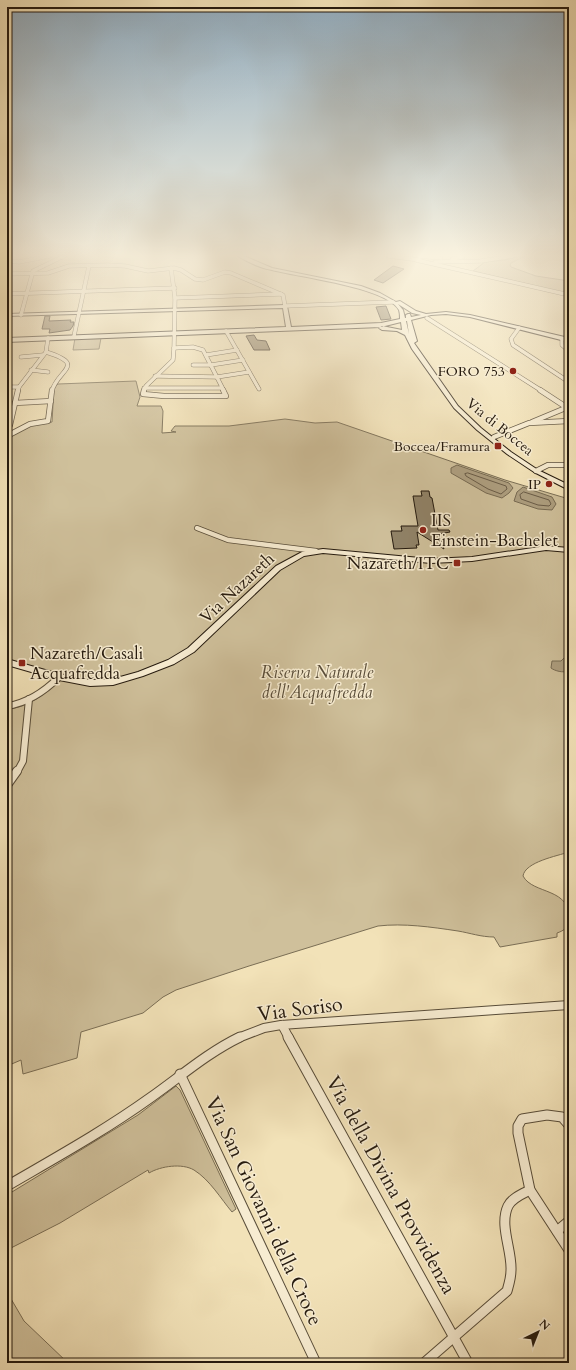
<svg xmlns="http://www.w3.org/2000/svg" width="576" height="1370" font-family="Cardo,serif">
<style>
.green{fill:#cfc09b;stroke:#7a6e55}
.water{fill:#ad9e7f;stroke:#776a52}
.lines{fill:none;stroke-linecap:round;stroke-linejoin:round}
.shore{stroke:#6a5c47;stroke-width:1}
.building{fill:#908267;stroke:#261b0f}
.street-far4-casing{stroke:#594d39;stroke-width:4.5}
.street-far3-casing{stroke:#594d39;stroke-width:6}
.street-far2-casing{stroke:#594d39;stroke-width:8}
.street-far1-casing{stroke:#594d39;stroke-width:10}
.street-casing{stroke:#594d39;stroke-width:11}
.secondary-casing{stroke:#261b0f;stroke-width:2}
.street-far4{stroke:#f7ecd1;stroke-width:3.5}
.street-far3{stroke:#f7ecd1;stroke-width:4.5}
.street-far2{stroke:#f7ecd1;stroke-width:6}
.street-far1{stroke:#f7ecd1;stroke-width:8}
.street{stroke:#f7ecd1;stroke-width:9}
.secondary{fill:#f7ecd1;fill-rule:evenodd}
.poi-dot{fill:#8f2418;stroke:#f7ecd1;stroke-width:1.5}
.labels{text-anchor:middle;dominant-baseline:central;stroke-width:3;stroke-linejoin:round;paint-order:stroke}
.far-poi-label{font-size:14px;fill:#261b0f;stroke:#f7ecd1;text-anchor:end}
.far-street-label{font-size:14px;fill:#261b0f;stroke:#f7ecd1}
.poi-label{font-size:17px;fill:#261b0f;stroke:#f7ecd1;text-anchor:start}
.street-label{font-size:17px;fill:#261b0f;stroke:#f7ecd1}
.park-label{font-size:17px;font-style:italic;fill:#594d39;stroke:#f7ecd1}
.near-street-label{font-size:20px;fill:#261b0f;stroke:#f7ecd1}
</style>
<rect width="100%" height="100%" fill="#f2e2b8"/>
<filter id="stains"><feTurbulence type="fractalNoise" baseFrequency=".005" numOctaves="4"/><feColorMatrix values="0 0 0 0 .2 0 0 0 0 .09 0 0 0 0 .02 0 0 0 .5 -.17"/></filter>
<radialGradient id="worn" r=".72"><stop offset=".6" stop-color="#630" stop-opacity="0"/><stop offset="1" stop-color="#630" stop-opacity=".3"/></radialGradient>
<g class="green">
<path d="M519 256H525L511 263 510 265 511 267 536 276 569 281V294L473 271 485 262 505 260Z"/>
<path d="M75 338H101L99 349 73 350Z"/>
<path d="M136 381 140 397 137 406H161L163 411 162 433 176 432 171 431 175 426H229L285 419 315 423 337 422 505 480 569 499V852C557 856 525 862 523 876 533 895 572 887 569 921 568 928 563 931 557 933V937L500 947 494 937C481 937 470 933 458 931 431 927 404 923 378 926L249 966 176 990 163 997 143 1013 81 1032 77 1058 23 1074 21 1060 7 1066V709C30 708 49 690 66 676L7 660V438L31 425 52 422 54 387 58 384Z"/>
<path d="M176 1086 180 1090 236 1209 232 1212C221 1199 210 1180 194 1170 182 1163 161 1166 149 1173L148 1170 60 1223 7 1250V1195L138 1115Z"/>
<path d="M7 1292 24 1321 68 1363H7Z"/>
</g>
<g class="water">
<path d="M457 465 509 483 513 488 509 493 502 498 486 493 451 473V468Z"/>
<path d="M523 487 552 497 556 504 552 510 538 509 514 501 517 492Z"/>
<path d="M564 658 569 659 568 671C563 673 555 671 551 668L552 661H561Z"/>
</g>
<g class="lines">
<g class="shore">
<path d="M468 473 506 486 507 489 501 494 488 489 466 476 465 474Z"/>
<path d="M524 492 549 500 551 504 549 506 538 505 521 499 520 495Z"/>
</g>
</g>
<g class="building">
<path d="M393 266 404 269 383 283 374 280Z"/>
<path d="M386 306 391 319 381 320 376 307Z"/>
<path d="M45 316H50L49 321 71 320 70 322H74L73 326 70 330 49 333 50 329H42Z"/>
<path d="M254 335 257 340 266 341 270 350H254L246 336Z"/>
<path d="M421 491H429L430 497 432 498 438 530H449L450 532 439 534 444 549 417 532 419 545H416L417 548 394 549 391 531H402L401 526H418L413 496H422Z"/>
</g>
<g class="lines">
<g class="street-far4-casing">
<g id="street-far4">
<path d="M388 256 420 260"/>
<path d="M418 256 441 258"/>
<path d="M452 259 463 257"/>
<path d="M416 260 569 295"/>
<path d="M7 261 19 262 50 256"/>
<path d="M435 262 481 261 513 256"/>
<path d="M171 268 175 298 174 348"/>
<path d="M7 274 48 273 69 266 108 265 125 266 148 271 174 268 181 270 195 279 203 280 225 272 231 273 283 295 285 306 393 302"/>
<path d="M7 294 175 288"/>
<path d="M175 298 281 294"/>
<path d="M21 315 33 271 64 256"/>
<path d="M427 318 542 391"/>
<path d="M519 328 511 339 513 345 569 382"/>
<path d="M226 331 259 389"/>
<path d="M74 336 89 266"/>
<path d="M562 339V345L569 351"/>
<path d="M174 348 193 347 203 350 224 391"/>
<path d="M46 352C88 365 57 370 52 391"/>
<path d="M206 355 237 350"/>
<path d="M21 357 43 355"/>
<path d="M193 365H211L243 360"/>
<path d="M31 370 48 372"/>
<path d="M155 376 217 377 249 372"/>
<path d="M7 387H19"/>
<path d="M144 388H222"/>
<path d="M18 391 19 387 46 352 48 338"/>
<path d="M144 391 146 386 173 360 174 348"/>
</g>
</g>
<g class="street-far3-casing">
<g id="street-far3">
<path d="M144 390 143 394 164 396H226L223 390"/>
<path d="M540 390 566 407"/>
<path d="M15 403 51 401"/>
<path d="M532 422 568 407"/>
<path d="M10 425 18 390"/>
<path d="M7 436 30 424 48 421 52 390"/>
<path d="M494 437 529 423 569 421"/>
<path d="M536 471 548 465H569"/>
<path d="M197 528 228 540 316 551"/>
</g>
</g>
<g class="street-far2-casing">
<g id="street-far2">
<path d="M7 706C28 703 44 692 59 677"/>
<path d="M17 772 23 761 29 699"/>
</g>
</g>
<g class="street-far1-casing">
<g id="street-far1">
<path d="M7 785 17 771"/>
<path d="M282 1025 289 1038"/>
<path d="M238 1038 264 1028 281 1025 569 1005"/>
</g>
</g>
<g class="street-casing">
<g id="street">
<path d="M288 1037 468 1363"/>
<path d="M180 1074 316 1363"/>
<path d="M569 1125 562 1117 547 1115 522 1119 518 1126V1133L530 1190 569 1250"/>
<path d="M7 1186C55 1158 104 1131 150 1098 180 1077 207 1053 240 1037"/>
<path d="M557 1231 569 1221"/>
<path d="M424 1363 507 1291C509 1284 511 1278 511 1270 512 1250 499 1225 508 1206 512 1198 522 1194 530 1190"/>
</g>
</g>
<g class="secondary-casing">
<g id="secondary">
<path d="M238 256H244L272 268 361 286 380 293 396 302 400 301 416 311 426 314 446 312 470 315 569 338V342L470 317 446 314 431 315 411 320 417 341 414 343 458 406 481 428 511 452 538 470 569 485V490L534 472 507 454 477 430 454 408 412 349 405 335 397 331 382 330 379 328 382 326 402 330 401 322 381 327 7 342V338L286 327 283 308 7 316V314L285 305 287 306 291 327 381 323 400 319C400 317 400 313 399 310 386 287 298 277 272 270 261 268 247 262 238 256ZM398 304 412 313 421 315 411 317 410 314H408L406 315V318H405L403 310ZM406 321H407L409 334Z"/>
<path d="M546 546 569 548V552L546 550 472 561 431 563 323 553 304 556 280 570 194 652 174 664 143 676 113 685 90 686 59 680 7 665V659L59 674 90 680 113 679 138 672 168 660 188 648 276 566 302 552 323 549 431 559 472 557Z"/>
</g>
</g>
<use href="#street-far4" class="street-far4"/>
<use href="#street-far3" class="street-far3"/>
<use href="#street-far2" class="street-far2"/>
<use href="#street-far1" class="street-far1"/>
<use href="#street" class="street"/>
<use href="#secondary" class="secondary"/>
</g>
<linearGradient id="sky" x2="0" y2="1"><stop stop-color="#90abbe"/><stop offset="0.57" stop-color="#f9f2df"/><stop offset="1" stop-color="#f9f2df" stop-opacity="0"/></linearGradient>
<rect width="576" height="448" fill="url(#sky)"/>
<g class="poi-dot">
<circle cx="513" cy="371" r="4"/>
<rect x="494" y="442" width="8" height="8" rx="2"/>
<circle cx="549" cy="484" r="4"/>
<circle cx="423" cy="530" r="4"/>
<rect x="453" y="559" width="8" height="8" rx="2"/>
<rect x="18" y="659" width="8" height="8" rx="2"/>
</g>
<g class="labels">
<g class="far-poi-label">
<text x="505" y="371">FORO 753</text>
<text x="490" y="446">Boccea/Framura</text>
<text x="541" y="484">IP</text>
</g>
<g class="far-street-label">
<text transform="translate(500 427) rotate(39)">Via di Boccea</text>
</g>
<g class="poi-label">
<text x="431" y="520">IIS<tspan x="431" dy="20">Einstein-Bachelet</tspan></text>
<text x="449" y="563" text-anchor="end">Nazareth/ITC</text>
<text x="30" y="653">Nazareth/Casali<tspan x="30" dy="20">Acquafredda</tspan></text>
</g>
<g class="street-label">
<text transform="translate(237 588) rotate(-43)">Via Nazareth</text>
</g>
<g class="park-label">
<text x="317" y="672">Riserva Naturale<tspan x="317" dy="20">dell'Acquafredda</tspan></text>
</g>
<g class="near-street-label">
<text transform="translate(300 1009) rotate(-7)">Via Soriso</text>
<text transform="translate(391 1185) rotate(61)">Via della Divina Provvidenza</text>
<text transform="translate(264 1211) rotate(65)">Via San Giovanni della Croce</text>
</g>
</g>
<rect width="576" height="1370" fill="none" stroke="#f2e2b8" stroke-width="24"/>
<rect x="8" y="8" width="560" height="1354" fill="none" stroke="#261b0f" stroke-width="2"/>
<rect x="12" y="12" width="552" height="1346" fill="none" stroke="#261b0f"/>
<g transform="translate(538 1332) rotate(43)" stroke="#f7ecd1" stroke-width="3" paint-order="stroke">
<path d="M0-3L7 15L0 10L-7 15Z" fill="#261b0f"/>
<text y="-6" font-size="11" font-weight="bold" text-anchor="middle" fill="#261b0f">N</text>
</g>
<rect width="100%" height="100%" filter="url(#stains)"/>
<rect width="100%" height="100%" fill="url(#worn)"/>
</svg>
